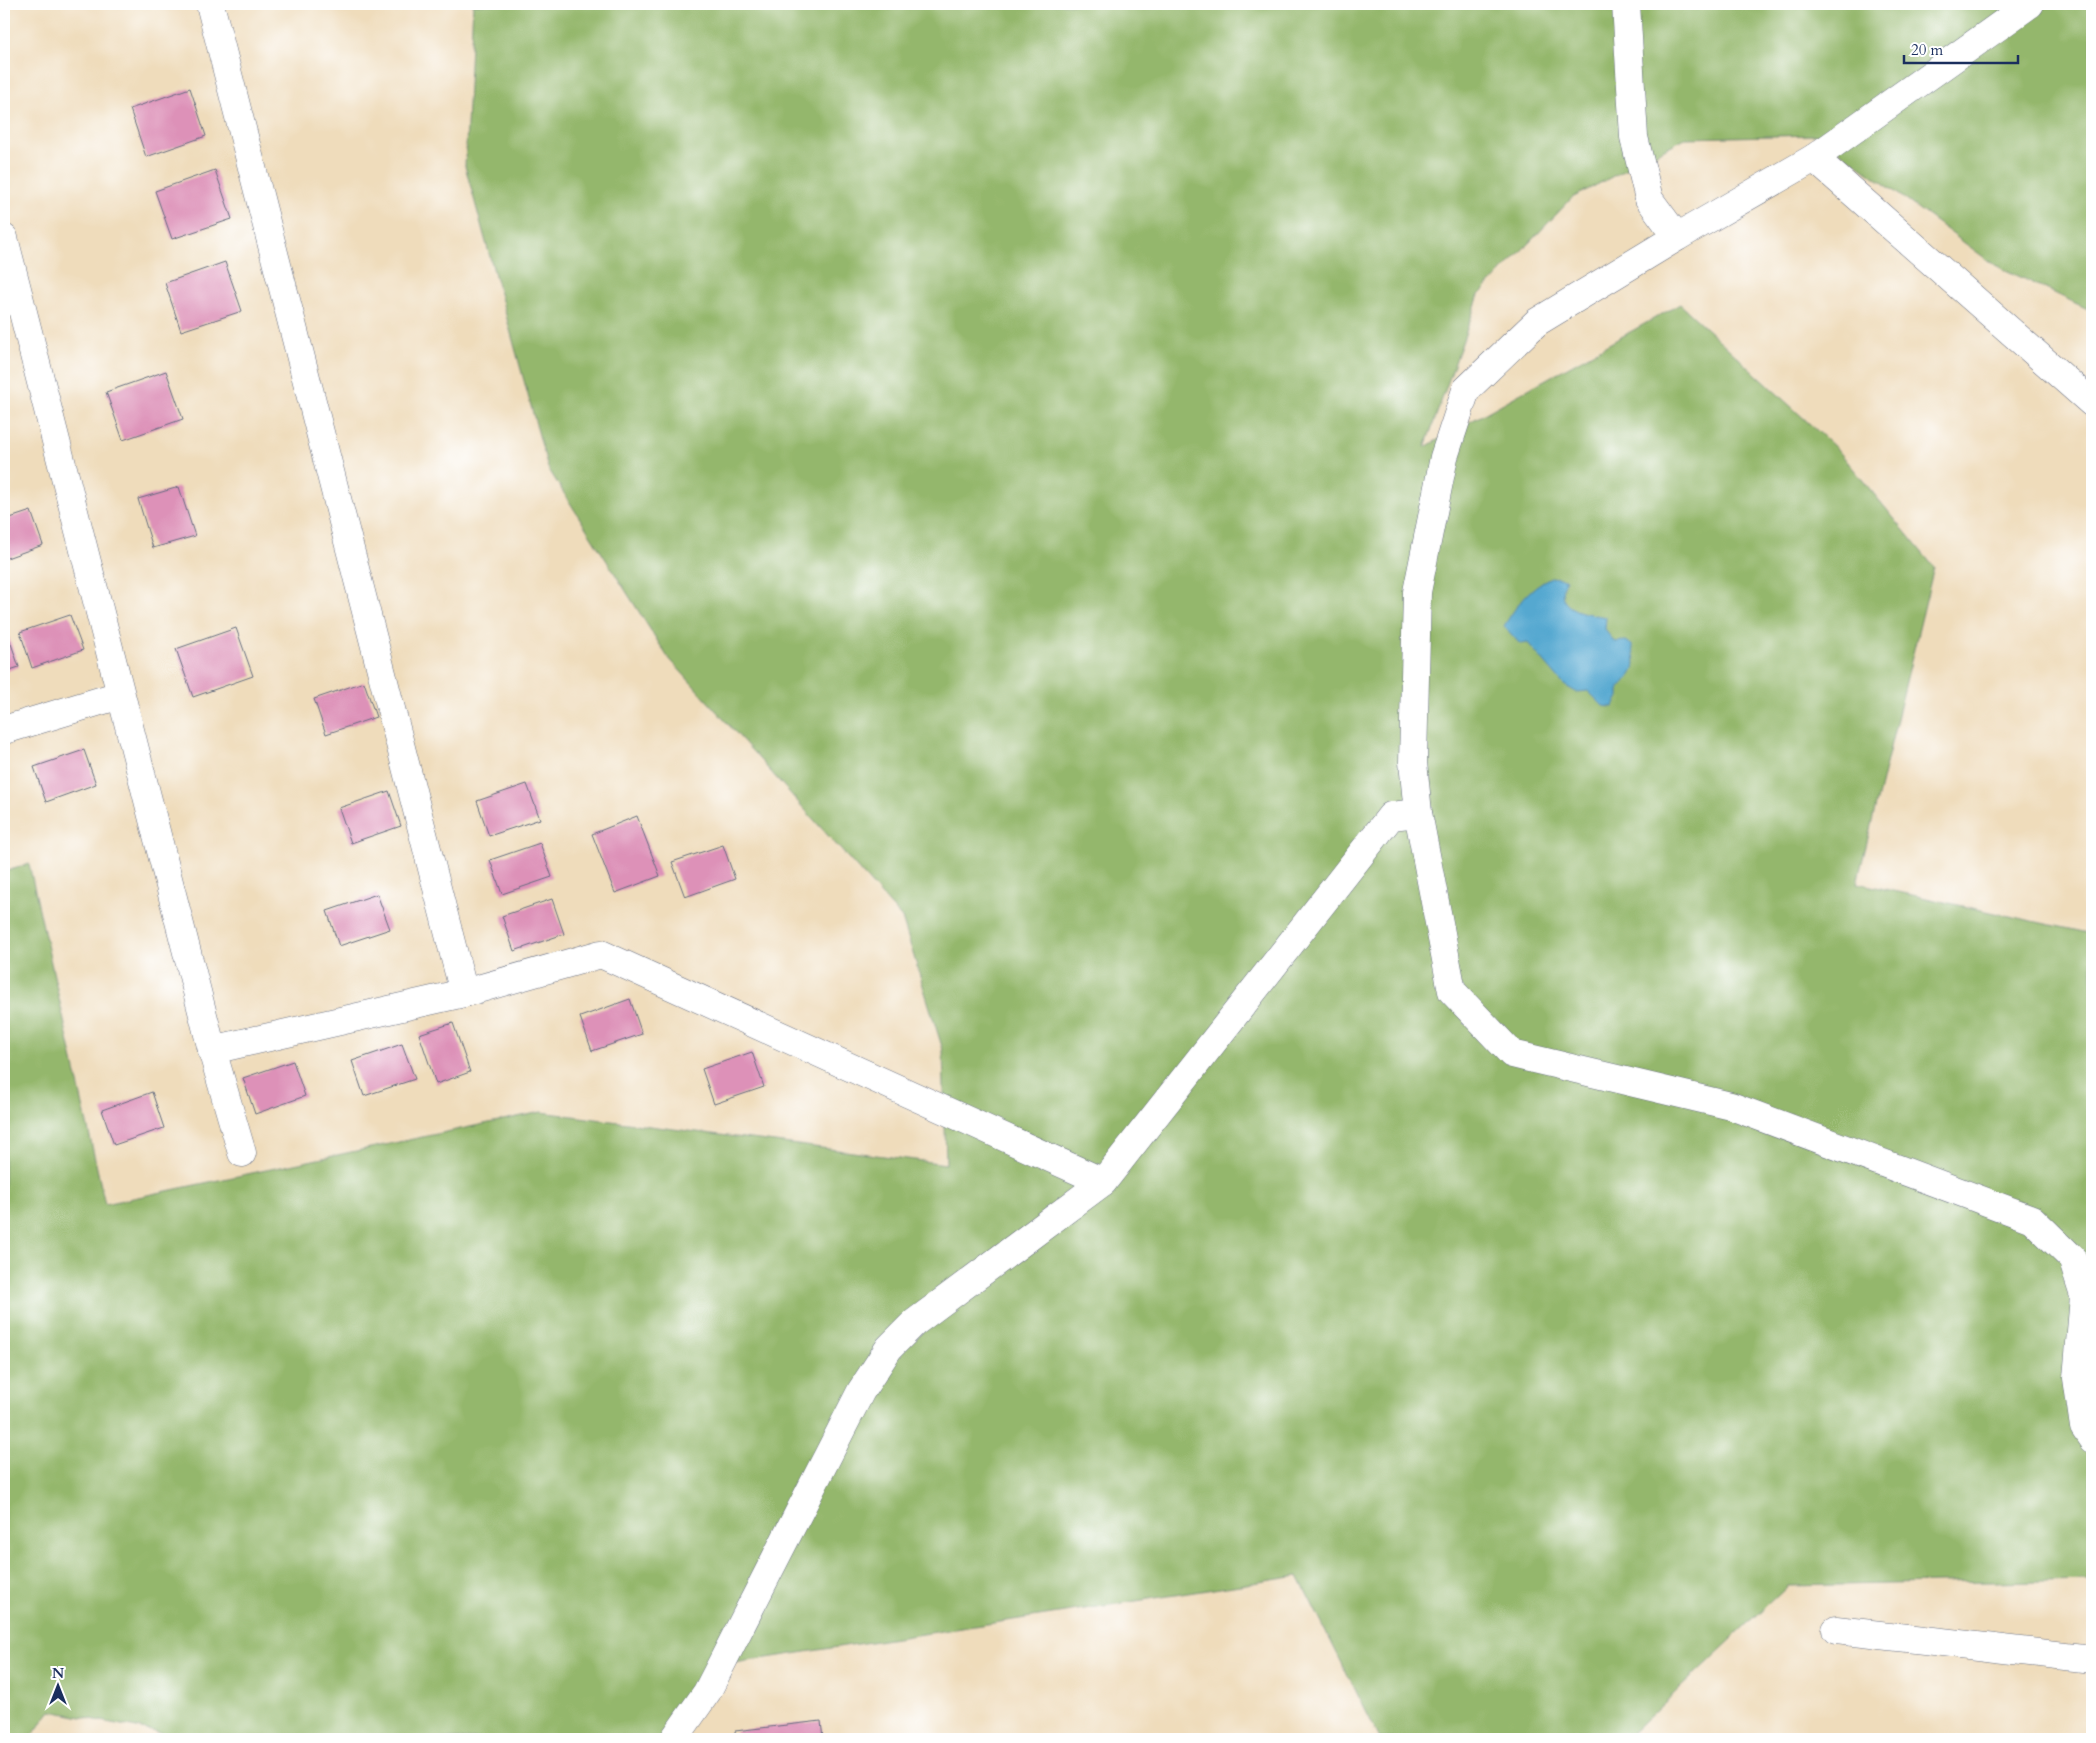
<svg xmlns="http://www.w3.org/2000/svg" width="2096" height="1743" font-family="Cardo,serif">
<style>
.forest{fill:#94b76c;stroke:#587365}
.water{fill:#54a8d0;stroke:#386c97}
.building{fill:#dd91b8}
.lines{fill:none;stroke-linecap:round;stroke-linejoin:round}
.minor-casing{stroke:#656c7f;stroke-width:29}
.minor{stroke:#fff;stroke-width:28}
</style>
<rect width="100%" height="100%" fill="#fff"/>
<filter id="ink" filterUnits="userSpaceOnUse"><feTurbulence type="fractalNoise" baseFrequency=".02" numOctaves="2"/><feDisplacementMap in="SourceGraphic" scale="10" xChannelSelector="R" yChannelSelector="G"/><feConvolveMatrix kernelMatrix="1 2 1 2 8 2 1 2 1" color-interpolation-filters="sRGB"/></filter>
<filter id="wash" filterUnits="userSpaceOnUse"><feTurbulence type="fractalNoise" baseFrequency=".0096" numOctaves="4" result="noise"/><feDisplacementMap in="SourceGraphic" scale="20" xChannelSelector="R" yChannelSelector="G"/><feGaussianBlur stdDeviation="1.12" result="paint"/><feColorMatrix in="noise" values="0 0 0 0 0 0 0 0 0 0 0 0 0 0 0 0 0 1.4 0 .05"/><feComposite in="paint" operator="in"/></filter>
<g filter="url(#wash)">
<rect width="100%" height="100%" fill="#efdcbb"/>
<path class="forest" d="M473 4H2092V311L1993 264 1818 135 1685 138 1572 198 1479 295 1425 447 1680 304 1837 449 1934 567 1857 883 2092 934V1580L1788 1586 1626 1739H1380L1298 1576 728 1664 665 1739H192L51 1711 29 1739H4V872L29 864 105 1204 541 1112 946 1164 943 1050 902 918 667 656 548 468 465 166Z"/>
<path class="water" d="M1551 577 1566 579C1551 610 1584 613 1606 617L1605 629 1614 642 1626 641 1632 645C1637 667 1637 672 1619 687V697L1613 707 1603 706 1588 691 1576 692 1564 685 1528 643 1520 644 1504 626C1517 605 1528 588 1551 577Z"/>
<g id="blocks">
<g class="building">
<path d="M190 88 206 136 146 157 130 109Z"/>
<path d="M215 170 232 219 172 239 155 191Z"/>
<path d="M225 262 242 311 181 331 165 283Z"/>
<path d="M166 371 183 419 123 440 106 392Z"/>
<path d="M179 487 195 536 153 548 138 499Z"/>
<path d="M31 511 43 545 4 559V520Z"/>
<path d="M70 615 83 650 32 668 20 632Z"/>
<path d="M236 628 253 676 193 697 176 649Z"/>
<path d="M7 632 19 667 4 672V633Z"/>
<path d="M364 682 376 717 326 734 314 699Z"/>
<path d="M84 750 96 784 46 802 34 767Z"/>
<path d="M527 784 540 819 489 836 477 801Z"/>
<path d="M389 791 401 826 351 843 339 808Z"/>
<path d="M637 816 660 876 615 893 592 834Z"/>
<path d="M540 843 552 877 502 894 490 860Z"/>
<path d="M723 845 735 879 685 897 672 862Z"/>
<path d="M377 894 390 929 339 946 327 911Z"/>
<path d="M552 899 564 934 514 951 502 916Z"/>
<path d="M630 999 642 1034 592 1051 580 1017Z"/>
<path d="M453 1023 470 1072 436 1084 419 1034Z"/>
<path d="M402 1044 415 1079 364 1096 352 1061Z"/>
<path d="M752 1052 764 1087 714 1104 702 1069Z"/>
<path d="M293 1061 305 1096 255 1114 243 1078Z"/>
<path d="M152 1092 164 1128 114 1145 102 1110Z"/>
<path d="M821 1721 823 1739H736L735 1731Z"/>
</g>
</g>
</g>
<g filter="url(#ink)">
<use href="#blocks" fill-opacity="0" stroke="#656c7f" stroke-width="1"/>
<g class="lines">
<g class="minor-casing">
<g id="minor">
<path d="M210 4 464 993"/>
<path d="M1626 4 1634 137 1649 199 1677 237"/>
<path d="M2030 4 1814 158 1677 237 1537 322 1466 390 1444 457 1417 592 1413 762 1418 813 1452 991 1512 1054 1731 1106 2032 1219 2072 1258 2084 1296 2077 1378 2084 1427 2092 1439"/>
<path d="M1814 158 2092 403"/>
<path d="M4 238 212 1050 242 1153"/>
<path d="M4 730 120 695"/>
<path d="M212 1050 464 993 601 954 1103 1182"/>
<path d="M1836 1630 2092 1659"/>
<path d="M674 1739 707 1692 861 1391 889 1348 914 1323 1103 1182 1391 816 1418 813"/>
</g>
</g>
<use href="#minor" class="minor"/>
</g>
</g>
<rect width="2096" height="1743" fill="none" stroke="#fff" stroke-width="20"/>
<g transform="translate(58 1686)" stroke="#ffffff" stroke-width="4" paint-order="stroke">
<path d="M0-4L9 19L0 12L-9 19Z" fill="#1b2f5e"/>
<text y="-8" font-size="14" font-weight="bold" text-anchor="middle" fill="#1b2f5e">N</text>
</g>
<path d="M1904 55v8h114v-8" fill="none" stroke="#1b2f5e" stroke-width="2.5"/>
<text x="1911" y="55" font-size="15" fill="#1b2f5e" stroke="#ffffff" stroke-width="4" paint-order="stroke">20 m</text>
</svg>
